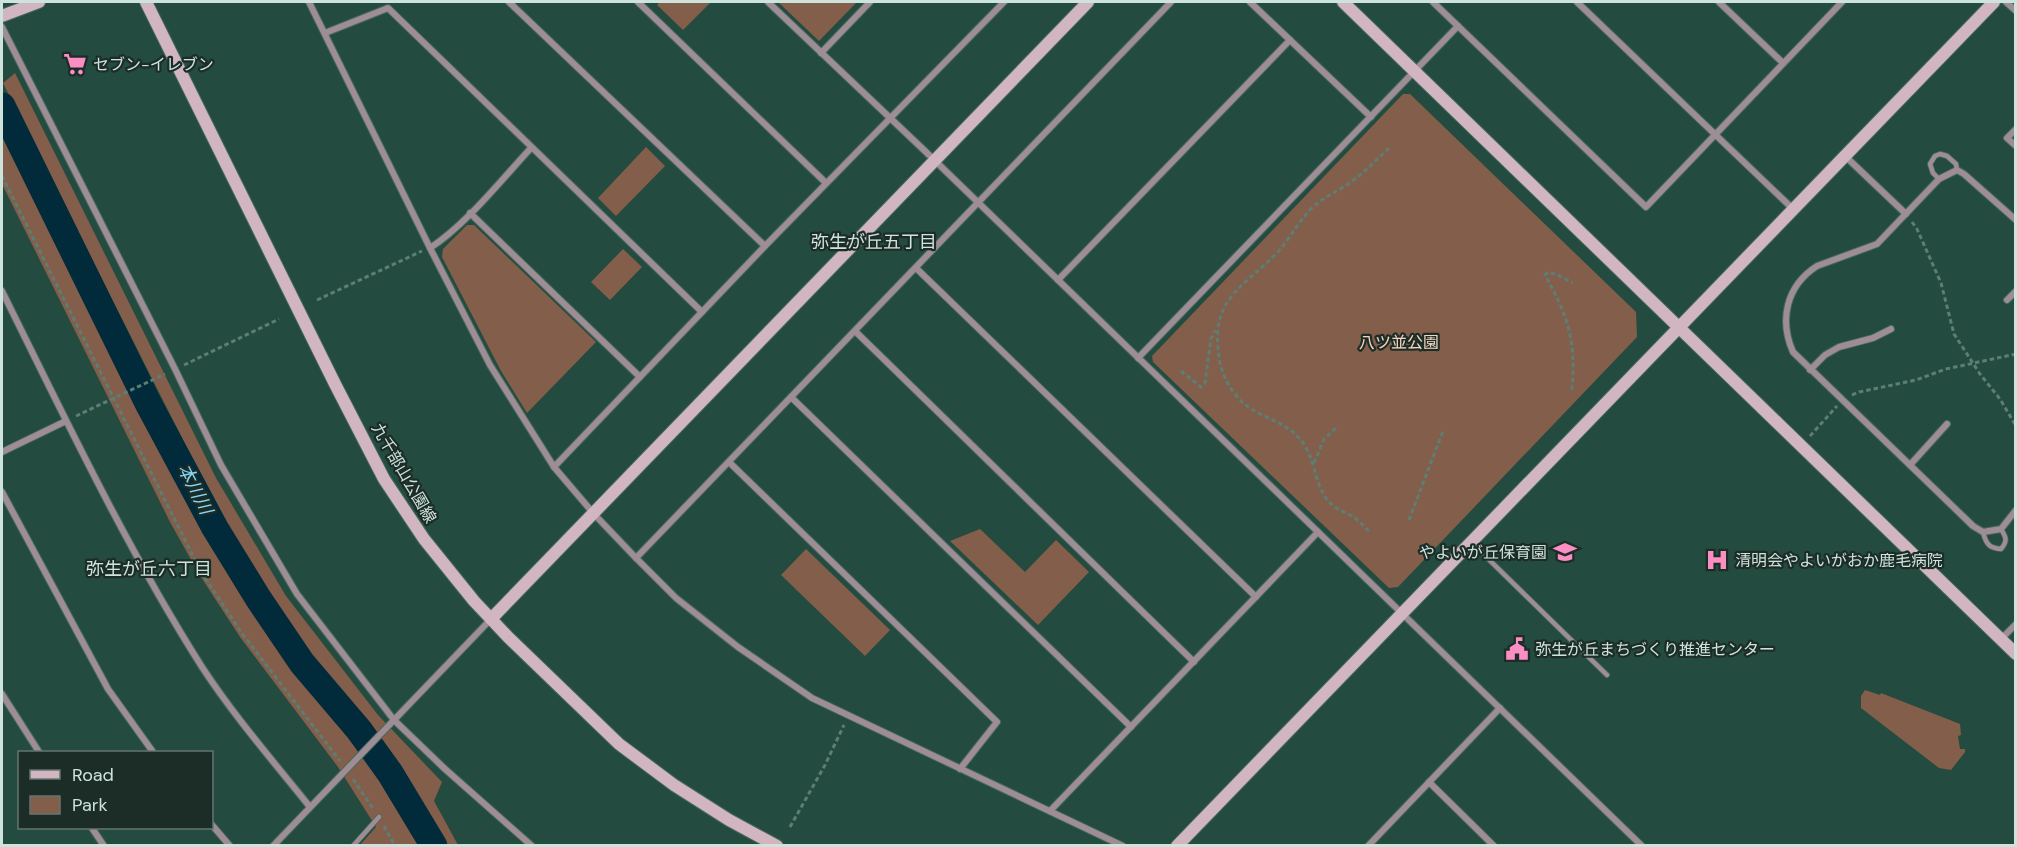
<svg xmlns="http://www.w3.org/2000/svg" width="2017" height="847" font-family="'DM Sans','Noto Sans JP',sans-serif">
<style>
.green{fill:#835e4a}
.lines{fill:none;stroke-linecap:round;stroke-linejoin:round}
.river{stroke:#012a3b;stroke-width:27}
.lane-casing{stroke:#46695e;stroke-width:6}
.street-casing{stroke:#46695e;stroke-width:8}
.secondary-casing{stroke:#46695e;stroke-width:14}
.path{stroke:#5d7e74;stroke-width:3;stroke-dasharray:4.5 3;stroke-linecap:butt}
.lane{stroke:#9e8d94;stroke-width:4.5}
.street{stroke:#9e8d94;stroke-width:6}
.secondary{stroke:#d1b6c2;stroke-width:12}
.labels{text-anchor:middle;dominant-baseline:central;stroke-width:4.5;stroke-linejoin:round;paint-order:stroke}
.poi-label{font-size:16px;fill:#cee3db;stroke:#1c2d27;text-anchor:start}
.park-label{font-size:16px;fill:#f8d4c1;stroke:#1c2d27}
.street-label{font-size:16px;fill:#cee3db;stroke:#1c2d27}
.neighbourhood-label{font-size:18px;fill:#cee3db;stroke:#1c2d27}
.water-label{font-size:18px;font-style:italic;fill:#86d6fc;stroke:#1c2d27}
</style>
<rect width="100%" height="100%" fill="#244b3f"/>
<g class="green">
<path d="M660 2H711L683 30 657 5Z"/>
<path d="M778 2H857L819 41Z"/>
<path d="M15 73 216 478 286 596 378 715 442 782 434 801 458 845H446L391 757 305 648 239 551 3 83Z"/>
<path d="M1403 94H1410L1636 312 1637 337 1398 587 1389 588 1153 362 1152 356Z"/>
<path d="M2 125 225 565 292 665 360 750 422 845H360L376 827 338 767 240 637 199 574 170 522 2 184Z"/>
<path d="M646 147 665 166 616 216 598 198Z"/>
<path d="M467 225H474L596 342 527 413 501 371 442 257 443 249Z"/>
<path d="M623 249 642 267 610 300 591 282Z"/>
<path d="M980 529 1025 572 1056 540 1089 572 1038 625 950 541Z"/>
<path d="M806 549 890 630 865 656 781 575Z"/>
<path d="M1865 690 1880 695 1881 693 1960 724 1961 735 1958 736 1960 749H1965V752L1951 770 1939 768 1861 708V696Z"/>
</g>
<g class="lines">
<path class="river" d="M2 106 148 403 215 528 258 598 302 663 359 730 390 773 434 846"/>
<g class="lane-casing">
<g id="lane">
<path d="M1939 179 1933 173 1930 164 1935 156 1940 154 1947 156 1956 164 1957 170"/>
<path d="M1983 532C1986 544 1989 548 2001 549 2008 541 2006 537 2001 529"/>
<path d="M1473 544 1607 675"/>
<path d="M353 846 379 817"/>
</g>
</g>
<g class="street-casing">
<g id="street">
<path d="M309 2 430 248 490 365 554 467 594 514 636 558 676 598 738 647 812 698 1123 846"/>
<path d="M509 2 765 246"/>
<path d="M638 2 826 183"/>
<path d="M768 2 926 152 1642 846"/>
<path d="M1250 2 1371 117"/>
<path d="M1433 2 1646 207 1842 2"/>
<path d="M1577 2 1793 209"/>
<path d="M1719 2 1783 63"/>
<path d="M2006 2 2016 11"/>
<path d="M2 27 175 369 221 465 297 594 394 720 445 769 532 846"/>
<path d="M325 33 388 8 702 312"/>
<path d="M821 53 870 2"/>
<path d="M2016 129 2007 138 2016 146"/>
<path d="M1845 156 1906 214"/>
<path d="M470 213 640 377"/>
<path d="M2016 220 1964 174 1957 170 1939 179 1877 244 1817 266C1786 286 1779 320 1793 352L1973 526 1983 532 2001 529 2016 510"/>
<path d="M430 248C466 225 502 179 531 148"/>
<path d="M916 268 1256 597"/>
<path d="M1058 280 1290 40"/>
<path d="M2 291C65 418 126 547 202 667 234 716 273 761 310 807"/>
<path d="M2007 300 2016 291"/>
<path d="M855 331 1194 662"/>
<path d="M1138 358 1458 26"/>
<path d="M1810 370 1825 355 1839 347 1873 338 1891 329"/>
<path d="M791 397 1131 727"/>
<path d="M2 452 66 421"/>
<path d="M729 462 997 722 960 769"/>
<path d="M1910 465 1947 424"/>
<path d="M554 467 765 246 1004 2"/>
<path d="M2 492 108 689 153 752"/>
<path d="M636 558 1171 2"/>
<path d="M2001 639 2016 624"/>
<path d="M2 694 39 752"/>
<path d="M1429 782 1494 846"/>
<path d="M1050 811 1318 532"/>
<path d="M212 825 230 846"/>
<path d="M92 828 104 846"/>
<path d="M273 846 491 619"/>
<path d="M1368 846 1500 708"/>
</g>
</g>
<g class="secondary-casing">
<g id="secondary">
<path d="M146 2 335 384 384 479 424 539 474 601 508 637 619 744 674 785 729 820 777 846"/>
<path d="M1343 2 2016 654"/>
<path d="M2 16 39 2"/>
<path d="M491 619 1088 2"/>
<path d="M1177 846 1994 2"/>
</g>
</g>
<g class="path">
<path d="M2 176 200 570 241 632 340 761"/>
<path d="M1912 222 1917 229 1941 283 1954 334 1980 374 2000 399 2016 426"/>
<path d="M317 300 422 251"/>
<path d="M184 365 279 319"/>
<path d="M1181 371 1201 387 1205 383 1211 339 1215 330"/>
<path d="M1572 390C1576 341 1569 318 1545 275L1548 272 1560 276 1573 283"/>
<path d="M1852 395 1859 392 1916 380 1946 369 2016 354"/>
<path d="M76 416 165 374"/>
<path d="M1810 436 1837 406"/>
<path d="M1314 463 1324 439 1336 428"/>
<path d="M1409 520 1443 431"/>
<path d="M1369 531C1364 527 1358 519 1352 516 1341 511 1330 506 1324 495 1313 476 1314 453 1298 437 1281 418 1252 417 1235 394 1224 380 1219 365 1218 348 1213 297 1246 285 1277 253 1290 239 1298 221 1313 207 1324 197 1336 192 1348 184 1363 174 1375 161 1389 148"/>
<path d="M353 779 374 810"/>
<path d="M384 826 395 846"/>
<path d="M790 827 825 765 844 725"/>
</g>
<use href="#lane" class="lane"/>
<use href="#street" class="street"/>
<use href="#secondary" class="secondary"/>
</g>
<defs>
<g id="supermarket-bare" transform="scale(1.8)"><path d="M-6-5.5h2.5l.6 2H6L4.5 2H-2.5L-4.4-4H-6ZM-1.5 3.2a1.3 1.3 0 1 0 .1 0ZM3 3.2a1.3 1.3 0 1 0 .1 0Z" fill="#fb8fc4" stroke="#1c2d27" stroke-width="2.5" paint-order="stroke"/></g>
<g id="school-bare" transform="scale(1.8)"><path d="M0-5L7-2L0 1L-7-2ZM-4 1L0 2.5L4 1V4Q0 6-4 4Z" fill="#fb8fc4" stroke="#1c2d27" stroke-width="2.5" paint-order="stroke"/></g>
<g id="hospital-bare" transform="scale(1.8)"><path d="M-5-5h3v3.5h4V-5h3V5h-3V1.5h-4V5h-3Z" fill="#fb8fc4" stroke="#1c2d27" stroke-width="2.5" paint-order="stroke"/></g>
<g id="civic-bare" transform="scale(1.8)"><path d="M-.6-6.5H3V-4.5H.6V-3L4-1V1h2V6H-6V1h2V-1L-.6-3ZM-1.2 2.5V6h2.4V2.5Z" fill="#fb8fc4" stroke="#1c2d27" stroke-width="2.5" paint-order="stroke"/></g>
</defs>
<g fill-rule="evenodd">
<use href="#supermarket-bare" x="75" y="64"/>
<use href="#school-bare" x="1565" y="552"/>
<use href="#hospital-bare" x="1717" y="560"/>
<use href="#civic-bare" x="1517" y="649"/>
</g>
<g class="labels">
<g class="poi-label">
<text x="93" y="64">セブン-イレブン</text>
<text x="1547" y="552" text-anchor="end">やよいが丘保育園</text>
<text x="1735" y="560">清明会やよいがおか鹿毛病院</text>
<text x="1535" y="649">弥生が丘まちづくり推進センター</text>
</g>
<g class="park-label">
<text x="1399" y="342">八ツ並公園</text>
</g>
<g class="street-label">
<text transform="translate(404 473) rotate(60)">九千部山公園線</text>
</g>
<g class="neighbourhood-label">
<text x="874" y="242">弥生が丘五丁目</text>
<text x="149" y="569">弥生が丘六丁目</text>
</g>
<g class="water-label">
<text transform="translate(195 489) rotate(63)">本川川</text>
</g>
</g>
<rect width="2017" height="847" fill="none" stroke="#cee3db" stroke-width="6"/>
<rect x="18" y="751" width="195" height="78" fill="#1c2d27" stroke="#63766f" stroke-width="1.5"/>
<rect x="30" y="770" width="30" height="9" fill="#d1b6c2" stroke="#63766f" stroke-width="1.5"/>
<text x="72" y="781" font-size="18" fill="#cee3db">Road</text>
<rect x="30" y="796" width="30" height="18" fill="#835e4a" stroke="#63766f" stroke-width="1.5"/>
<text x="72" y="811" font-size="18" fill="#cee3db">Park</text>
</svg>
